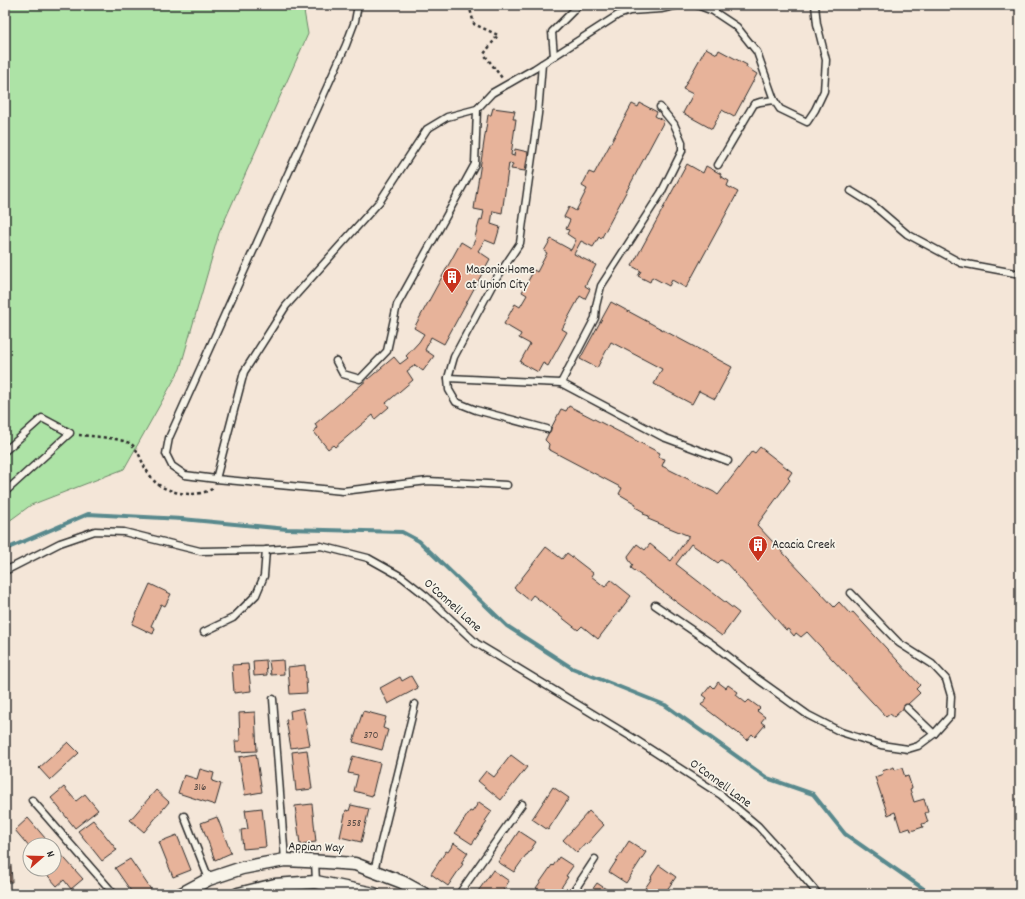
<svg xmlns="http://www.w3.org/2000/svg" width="1025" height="899" font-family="Dekko,sans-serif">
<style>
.green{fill:#ade3a6;stroke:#6c8768}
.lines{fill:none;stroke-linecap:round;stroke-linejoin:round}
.stream{stroke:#59898d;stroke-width:4}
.building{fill:#e7b39a;stroke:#2b2b2b}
.service-casing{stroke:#2b2b2b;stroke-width:9}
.minor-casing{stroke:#2b2b2b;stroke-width:15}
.path{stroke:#2b2b2b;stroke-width:2.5;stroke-dasharray:3 3;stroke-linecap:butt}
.service{stroke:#f7f3e8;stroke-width:6}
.minor{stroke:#f7f3e8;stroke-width:12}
.labels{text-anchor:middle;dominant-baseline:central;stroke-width:3.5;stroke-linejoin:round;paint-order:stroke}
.number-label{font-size:11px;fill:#5a4d47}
.poi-label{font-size:13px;fill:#2b2b2b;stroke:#f7f3e8;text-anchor:start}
.street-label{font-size:13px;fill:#2b2b2b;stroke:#f7f3e8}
</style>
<rect width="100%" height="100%" fill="#f4e6d8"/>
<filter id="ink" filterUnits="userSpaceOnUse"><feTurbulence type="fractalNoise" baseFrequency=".025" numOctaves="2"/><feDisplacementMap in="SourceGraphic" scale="8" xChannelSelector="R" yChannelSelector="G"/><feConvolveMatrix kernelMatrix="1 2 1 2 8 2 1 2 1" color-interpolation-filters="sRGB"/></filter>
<g filter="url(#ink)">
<path class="green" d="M5 5H303L308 34 219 233 180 369 124 469 31 505 5 524Z"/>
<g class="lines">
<path class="stream" d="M6 549 88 514 182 519 287 529 402 532 419 541 507 626 572 668 665 705 767 778 813 794 845 834 928 892 929 894"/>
</g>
<g class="building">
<path d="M706 48 717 54 719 50 747 65 746 67 757 74 734 117 722 110 712 129 683 113 693 94 683 89Z"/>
<path d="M640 103 657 112 655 116 664 121 601 239 599 237 593 247 581 241 574 254 596 265 585 286 590 289 585 299 580 296 562 329 567 332 548 366 543 363 538 372 520 362 530 344 519 338 521 334 504 324 515 304 520 307 527 295 522 292 534 270 537 272 547 253 544 251 551 239 571 250 576 240 567 234 569 230 566 229 570 220 564 217 569 207 576 211 587 189 582 186 589 172 594 174 632 104 638 107Z"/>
<path d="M493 108 515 111 513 119H516L511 155 514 156 515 149 528 152 525 171 511 169 513 164 509 163 502 213 493 211 491 224 500 227 495 244 485 240 478 251 490 259 444 344 431 337 425 350 434 356 423 371 415 365 407 371 413 380 386 403 389 407 375 419 373 415 335 447 333 445 328 449 314 432 317 428 315 424 394 357 400 364 408 358 406 356 419 342 424 334 414 328 461 242 471 248 476 238 475 237 480 219 482 220 484 211 474 209 488 115H491Z"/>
<path d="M687 164 703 173 706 166 721 174 720 176 729 181 727 186 738 192 686 288 672 280 669 286 652 277 650 282 638 276 641 271 632 266Z"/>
<path d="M611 302 732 367 715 399 699 391 692 404 654 384 662 369 611 342 597 368 580 359Z"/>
<path d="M569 406 660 453 658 457 665 459 662 466 714 492 718 495 752 451 755 453 760 447 792 472 788 478 790 480 757 525 834 607 839 602 850 614 853 612 920 685 916 689 920 693 894 717 890 714 886 717 807 632 801 637 796 633 794 636 788 629 786 630 727 564 721 560 718 563 691 544 676 564 739 613 722 636 631 568 633 565 629 560 628 556 637 544 645 550 650 544 671 561 689 536 648 519 649 516 643 514 644 512 635 507 636 504 619 494 622 488 548 449 549 444 545 440 561 409 566 411Z"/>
<path d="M546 547 562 559 567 553 593 573 591 576 605 587 611 580 631 596 598 639 582 626 578 630 533 595 529 600 514 588Z"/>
<path d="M150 584 171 594 165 606 161 604 151 626 155 628 153 634 132 624Z"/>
<path d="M266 660 267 675 254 676 253 661Z"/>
<path d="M283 660 284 674 271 675 269 661Z"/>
<path d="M248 664 251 691 234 693 232 665Z"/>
<path d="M305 665 307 693 290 694 288 667Z"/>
<path d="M411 676 418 688 388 704 380 688 400 677 402 681Z"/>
<path d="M718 682 726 688 728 685 738 692 736 695 746 703 749 700 760 708 757 711 765 717 761 722 765 725 755 737 752 734 747 740 701 705 707 698 703 695 711 685 714 688Z"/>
<path d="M303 708 310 745 291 748 286 720 291 719 290 711Z"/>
<path d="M363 711 386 717 383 728 388 730 382 750 353 742Z"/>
<path d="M255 712 257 751 236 752 235 741H240L239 713Z"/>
<path d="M68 742 79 753 50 780 39 768Z"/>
<path d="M307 750 312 789 296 791 292 752Z"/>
<path d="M256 754 262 792 245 795 239 757Z"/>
<path d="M511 755 527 767 501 800 478 781 486 771 494 777Z"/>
<path d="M353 756 380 763 372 796 354 791 358 775 348 773Z"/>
<path d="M894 767 895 770 902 768 905 777 908 776 912 788 910 789 914 802 924 799 928 812 925 813 928 822 922 824 923 827 911 831 910 828 901 831 895 812 888 815 875 777 883 774 882 771Z"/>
<path d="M200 769 214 773 212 781 221 784 215 805 178 793 184 775 197 779Z"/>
<path d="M64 787 76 801 85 794 98 810 75 828 51 798Z"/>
<path d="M553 787 569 798 548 830 532 819Z"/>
<path d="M156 790 169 802 144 832 130 820Z"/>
<path d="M479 802 492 811 485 821 487 822 472 844 455 833 470 811 472 812Z"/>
<path d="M312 804 316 842 300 844 295 806Z"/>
<path d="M351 805 369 809 361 842 340 837 346 810 349 811Z"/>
<path d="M262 808 266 847 243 849 241 830 248 829 245 810Z"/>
<path d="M589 811 604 825 587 844 586 843 577 853 563 840Z"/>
<path d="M217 817 231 853 215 860 201 823Z"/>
<path d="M28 818 51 845H30V848L15 830Z"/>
<path d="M93 820 117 850 102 861 78 831Z"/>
<path d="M519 831 536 842 527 855H526L514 872 498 862Z"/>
<path d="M177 835 191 870 173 877 159 842Z"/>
<path d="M629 841 646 852 626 883 609 872Z"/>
<path d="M454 843 468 853 461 863 463 864 448 886 431 874 446 851 448 852Z"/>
<path d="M57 850 83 879 71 889 64 880 57 886 42 869H54V852Z"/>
<path d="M559 857 573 866 566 876 568 877 557 894H537L540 890 536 888 552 865 553 866Z"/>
<path d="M130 859 152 891 147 894H133L115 868Z"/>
<path d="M5 865H11L12 882H5Z"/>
<path d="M659 865 676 877 664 894H641L652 878 651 877Z"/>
<path d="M493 870 509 881 501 894H476Z"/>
<path d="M597 883 612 893V894H589Z"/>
</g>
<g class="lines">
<g class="service-casing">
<g id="service">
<path d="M358 5 355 21 346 45 169 438 166 454 172 466 185 475 216 479 343 491 428 481 507 485"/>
<path d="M697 5 713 11 737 27 757 52 774 100 780 109 807 122 815 110 824 91 826 60 817 24 815 5"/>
<path d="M554 56 552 32 579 5"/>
<path d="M542 64 538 114 520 243 494 282 454 357 448 378 449 390 456 402 476 410 547 429"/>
<path d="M718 165 754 104 760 102 774 100"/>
<path d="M851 191 872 204 907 234 961 263 1020 274"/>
<path d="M336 361 343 374 360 379 387 351 397 305 464 184 475 164 477 109 492 93 534 69 618 15 630 11 661 9 679 5"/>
<path d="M448 378 490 380 561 383 595 318 596 306 601 286 661 193 682 151V142L674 124 660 107"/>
<path d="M561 383 663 437 728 461"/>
<path d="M5 451 42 418 70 433 5 492"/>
<path d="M216 479 244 372 286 306 380 201 427 129 447 117 477 109"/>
<path d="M5 571 60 543 95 531 124 532 200 551 266 550 321 546 368 558 402 577 426 596 476 643 633 738 721 795 758 826 796 868 818 894"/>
<path d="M655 605 715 646 759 680 808 715 841 732 881 745 908 749 918 746 934 734 950 716 951 696 946 679 932 664 899 643 851 593"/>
<path d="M204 632 233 618 256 595 264 576 266 550"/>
<path d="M273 699 285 860"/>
<path d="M907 708 934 734"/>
<path d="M32 800 114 894"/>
<path d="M184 816 209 879"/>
<path d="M315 861 316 882"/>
<path d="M374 871 415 704"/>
<path d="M459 894 522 804"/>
<path d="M572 894 595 859"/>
</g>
</g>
<g class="minor-casing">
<g id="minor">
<path d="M181 894 209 879 242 868 285 860 326 862 355 864 402 882 424 894"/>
<path d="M238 894 275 885 316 882 374 894"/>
</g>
</g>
<g class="path">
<path d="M469 5 474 24 498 35 484 54 502 78"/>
<path d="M79 435C90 436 122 438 131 444 138 449 141 460 145 468 148 472 152 479 156 483 171 494 195 498 212 489L213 487"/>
</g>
<use href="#service" class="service"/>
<use href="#minor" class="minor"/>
</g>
</g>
<defs>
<g id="building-pin" transform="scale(1)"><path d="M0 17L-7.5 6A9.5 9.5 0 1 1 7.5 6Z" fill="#c8321e" stroke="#f7f3e8"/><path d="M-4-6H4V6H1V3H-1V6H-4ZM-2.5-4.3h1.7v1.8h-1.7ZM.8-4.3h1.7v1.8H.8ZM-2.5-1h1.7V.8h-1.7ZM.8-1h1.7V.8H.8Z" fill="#fff"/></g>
</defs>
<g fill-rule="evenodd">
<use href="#building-pin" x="452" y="277"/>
<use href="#building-pin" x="758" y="545"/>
</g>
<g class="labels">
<g class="number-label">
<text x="371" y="736">370</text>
<text x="200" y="788">316</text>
<text x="354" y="824">358</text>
</g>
<g class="poi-label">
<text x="466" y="270">Masonic Home<tspan x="466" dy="15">at Union City</tspan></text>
<text x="772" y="545">Acacia Creek</text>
</g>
<g class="street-label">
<text transform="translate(452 606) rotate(42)">O’Connell Lane</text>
<text transform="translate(720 784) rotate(36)">O’Connell Lane</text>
<text transform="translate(316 848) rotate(2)">Appian Way</text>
</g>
</g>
<rect width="1025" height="899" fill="none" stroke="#f7f3e8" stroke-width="20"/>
<rect x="10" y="10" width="1005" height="879" fill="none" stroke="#2b2b2b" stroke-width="1.5" filter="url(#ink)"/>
<g transform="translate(42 857) rotate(70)"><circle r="19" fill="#f7f3e8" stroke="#a5a39c"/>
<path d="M0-3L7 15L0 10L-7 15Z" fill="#c8321e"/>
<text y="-6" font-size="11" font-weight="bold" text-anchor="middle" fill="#2b2b2b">N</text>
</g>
</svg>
